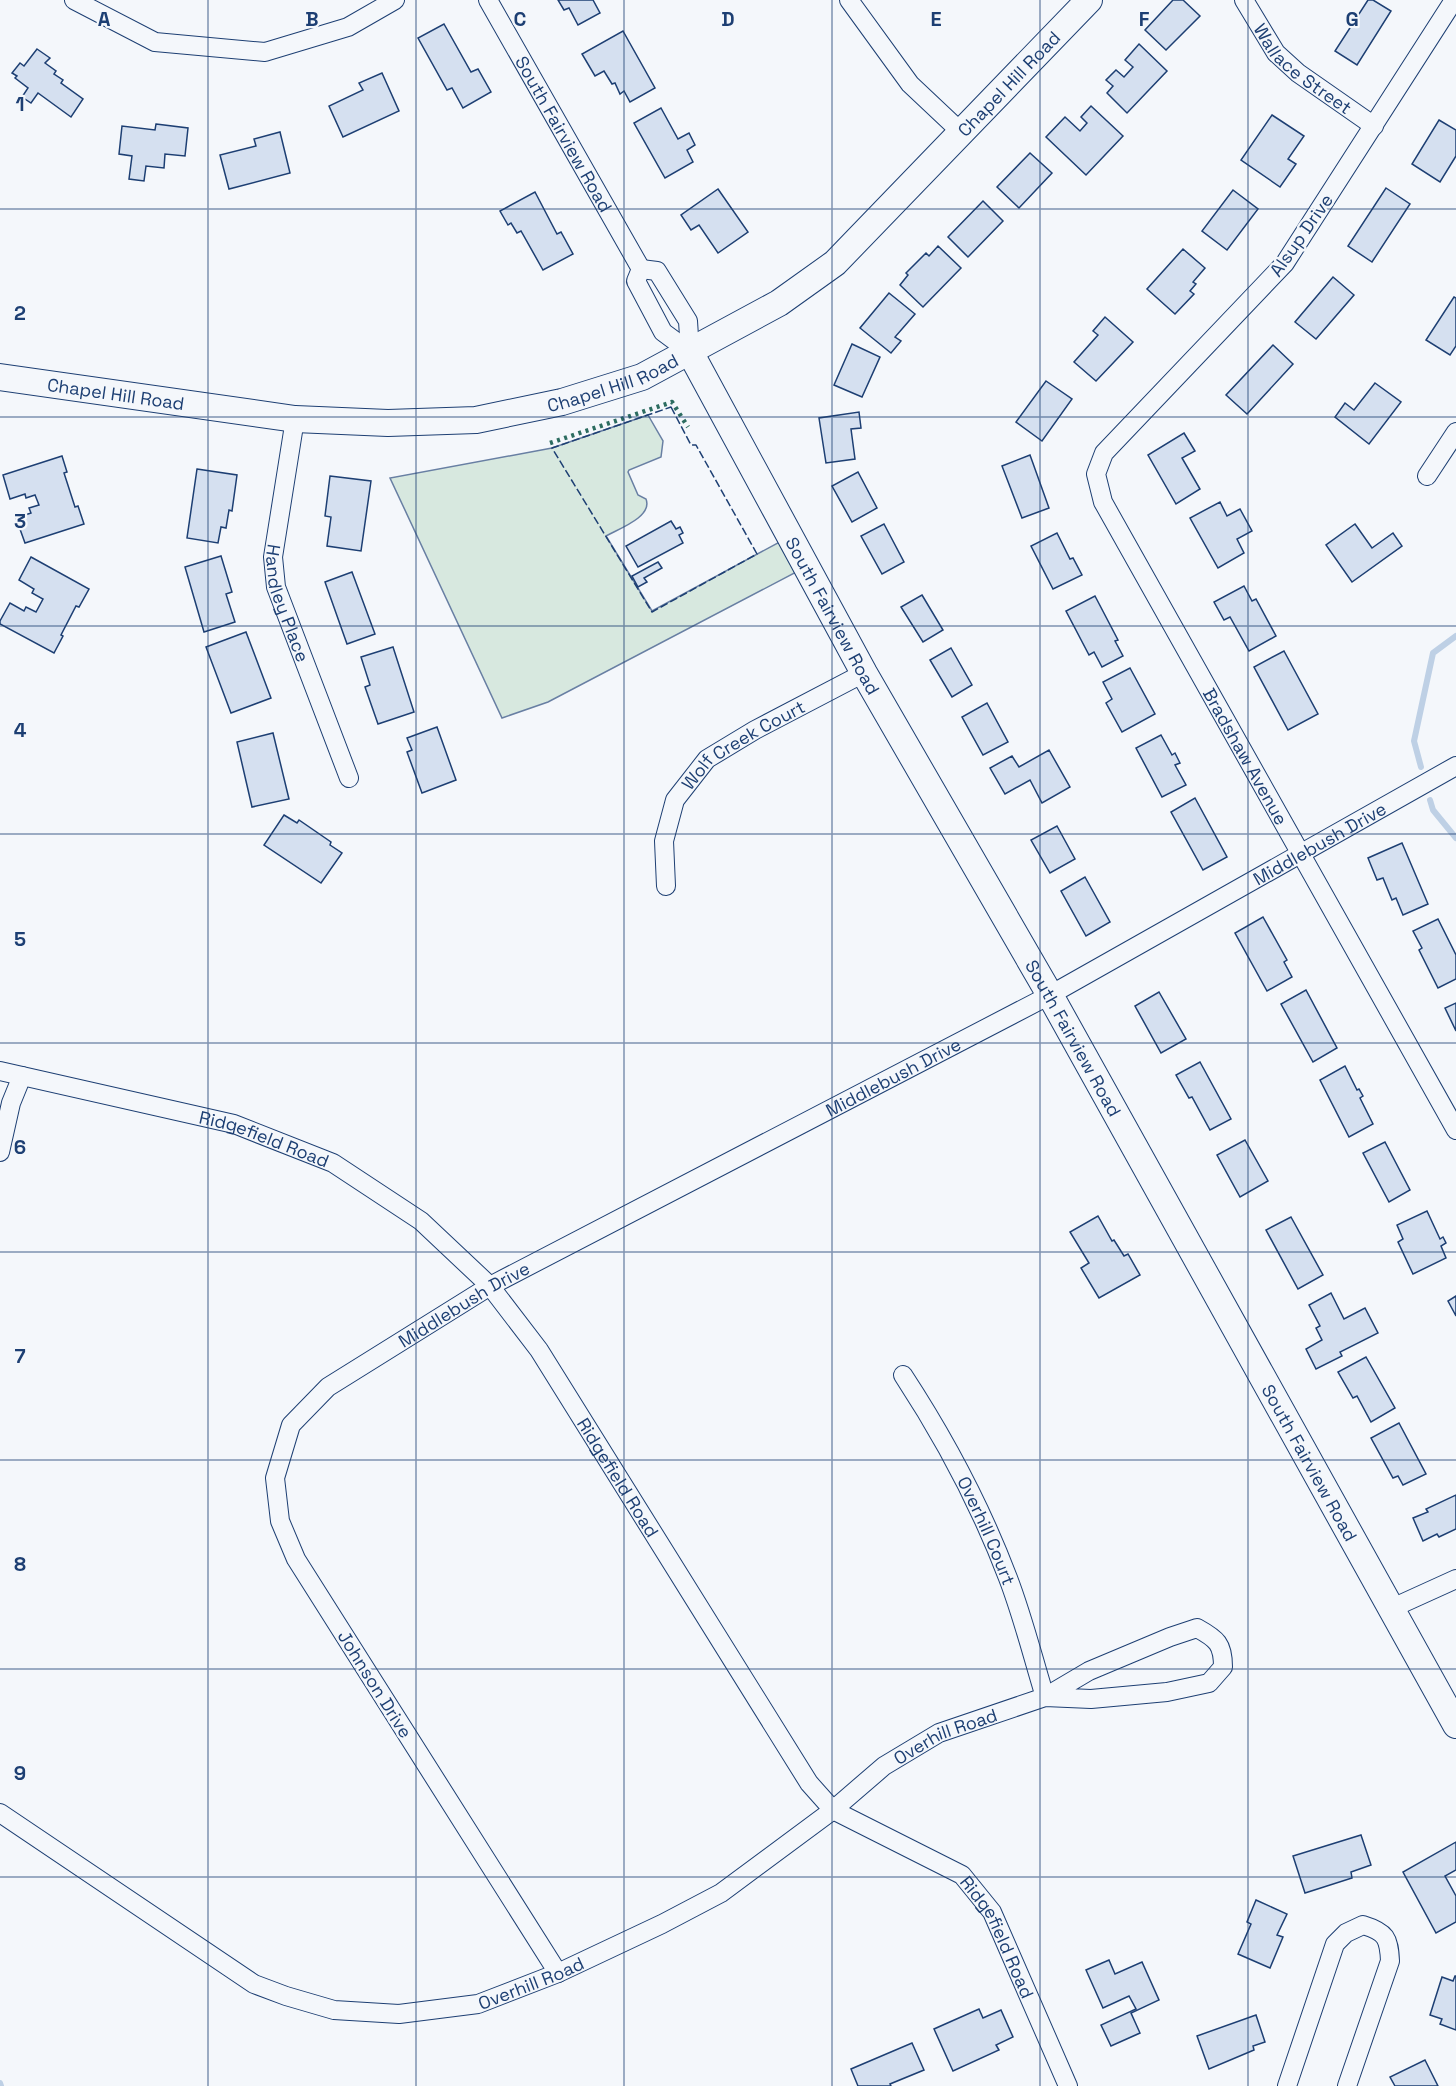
<svg xmlns="http://www.w3.org/2000/svg" width="1456" height="2086" font-family="'Space Grotesk',sans-serif">
<style>
.green{fill:#d7e8df;stroke:#687fa3;stroke-width:1.5}
.lines{fill:none;stroke-linecap:round;stroke-linejoin:round}
.stream{stroke:#bed0e5;stroke-width:6}
.building{fill:#d5e0f0;stroke:#1d3f73;stroke-width:1.5}
.street-casing{stroke:#1d3f73;stroke-width:20}
.secondary-casing{stroke:#1d3f73;stroke-width:28}
.street{stroke:#f4f7fb;stroke-width:18}
.secondary{stroke:#f4f7fb;stroke-width:26}
.hedge{stroke:#2c6c60;stroke-width:4.5;stroke-dasharray:3 4.5;stroke-linecap:butt}
.fence{stroke:#1d3f73;stroke-width:1.5;stroke-dasharray:8 3;stroke-linecap:butt}
.grid{fill:none;stroke:#1d3f73;stroke-width:1.5;stroke-opacity:0.55}
.labels{text-anchor:middle;dominant-baseline:central;stroke-width:4.5;stroke-linejoin:round;paint-order:stroke}
.street-label{font-size:18px;fill:#1d3f73;stroke:#f4f7fb}
.grid-label{font-size:20px;text-anchor:middle;font-weight:bold;fill:#1d3f73;stroke:#f4f7fb;stroke-width:4.5;stroke-linejoin:round;paint-order:stroke}
</style>
<rect width="100%" height="100%" fill="#f4f7fb"/>
<path class="green" d="M648 415 663 441 661 457 629 470 628 472 638 495 646 499C653 517 618 529 606 536L652 611 787 538 804 568 548 702 502 718 390 478 552 448Z"/>
<g class="lines">
<g class="stream">
<path d="M1421 767 1414 741 1433 653 1456 636"/>
<path d="M1430 800 1433 810 1456 838"/>
<path d="M0 2083 1 2086"/>
</g>
</g>
<g class="building">
<path d="M558 0H593L600 13 578 25 569 8 564 10Z"/>
<path d="M1173 0H1183L1200 16 1166 50 1145 30Z"/>
<path d="M1368 0H1373L1391 11 1357 65 1335 51Z"/>
<path d="M444 24 471 72 478 69 491 92 463 108 452 88 447 90 418 38Z"/>
<path d="M623 31 655 88 630 102 624 91 620 94 615 83 612 84 604 71 595 76 582 54Z"/>
<path d="M1139 44 1167 71 1127 113 1107 93 1113 86 1106 80 1116 70 1124 77 1133 67 1125 60Z"/>
<path d="M37 49 50 58 45 63 56 71 54 74 63 80 61 83 83 99 71 117 38 93 31 103 22 97 28 88 15 78 17 76 12 73 20 63 24 66Z"/>
<path d="M382 73 399 111 343 137 329 106 363 90 359 83Z"/>
<path d="M1091 106 1123 136 1086 175 1046 137 1065 117 1080 131 1087 123 1081 117Z"/>
<path d="M661 108 678 139 689 133 695 145 687 150 693 162 665 178 634 123Z"/>
<path d="M1272 115 1304 136 1288 159 1296 164 1280 187 1241 160Z"/>
<path d="M1439 120 1456 130V156L1440 182 1412 164Z"/>
<path d="M156 124 188 128 185 156 165 154 164 168 146 166 144 181 129 179 132 156 119 154 122 126 155 130Z"/>
<path d="M280 132 290 173 229 189 220 155 256 146 254 139Z"/>
<path d="M1030 153 1052 173 1019 208 997 187Z"/>
<path d="M1386 188 1410 204 1372 262 1348 246Z"/>
<path d="M718 189 748 232 718 253 699 225 691 230 681 215Z"/>
<path d="M1233 190 1258 209 1227 250 1202 231Z"/>
<path d="M535 192 557 234 561 232 573 254 543 270 521 231 517 233 511 223 508 225 500 211Z"/>
<path d="M983 201 1003 221 968 257 948 237Z"/>
<path d="M938 246 961 268 923 307 900 285 908 275 906 273 926 253 929 256Z"/>
<path d="M1183 249 1205 268 1193 282 1196 284 1190 291 1194 294 1175 314 1147 289Z"/>
<path d="M1333 277 1354 295 1316 339 1295 322Z"/>
<path d="M889 293 915 314 895 337 901 341 891 353 860 328Z"/>
<path d="M1454 297 1456 298V346L1450 355 1426 340Z"/>
<path d="M1105 317 1133 342 1096 381 1074 362 1098 335 1093 331Z"/>
<path d="M852 344 880 357 862 397 834 385Z"/>
<path d="M1273 345 1293 364 1247 414 1226 395Z"/>
<path d="M1046 381 1072 399 1042 441 1016 422Z"/>
<path d="M1375 383 1401 402 1369 444 1335 417 1345 403 1354 410Z"/>
<path d="M859 412 861 428 851 429 855 459 826 463 819 418Z"/>
<path d="M1184 433 1195 451 1182 458 1200 489 1176 504 1148 455Z"/>
<path d="M1030 455 1049 508 1022 518 1002 466Z"/>
<path d="M62 456 67 472 64 473 75 507 78 506 84 524 25 543 16 518 31 513 29 508 39 505 35 495 26 498 25 494 10 499 3 475Z"/>
<path d="M197 469 237 475 232 511 229 510 226 528 221 527 218 543 187 538Z"/>
<path d="M858 472 877 508 852 522 832 486Z"/>
<path d="M330 476 371 481 361 551 327 546 331 517 325 516Z"/>
<path d="M1220 502 1227 516 1240 509 1252 531 1237 539 1244 553 1218 568 1190 518Z"/>
<path d="M671 521 676 529 680 527 683 533 679 535 683 543 638 567 626 546Z"/>
<path d="M884 524 904 562 882 574 861 536Z"/>
<path d="M1355 524 1372 548 1393 533 1402 546 1352 582 1326 545Z"/>
<path d="M1057 533 1070 559 1073 558 1082 575 1053 589 1031 546Z"/>
<path d="M221 556 232 592 226 594 235 622 204 632 185 567Z"/>
<path d="M31 557 89 589 79 607 76 606 61 635 63 636 54 653 0 624V621L10 603 24 611 26 607 36 612 43 599 32 593 34 589 19 580Z"/>
<path d="M658 562 662 568 644 578 647 582 638 587 632 576Z"/>
<path d="M352 572 375 634 347 644 325 582Z"/>
<path d="M1244 586 1252 601 1256 599 1276 636 1249 651 1230 617 1224 620 1214 602Z"/>
<path d="M922 595 943 630 923 642 901 607Z"/>
<path d="M1095 596 1118 640 1115 641 1123 656 1102 667 1094 652 1089 655 1066 611Z"/>
<path d="M246 632 271 698 231 713 206 647Z"/>
<path d="M393 647 414 712 378 724 365 687 370 685 361 657Z"/>
<path d="M951 648 972 685 952 697 930 660Z"/>
<path d="M1284 651 1318 714 1288 730 1254 667Z"/>
<path d="M1130 668 1155 714 1122 732 1106 703 1112 699 1103 682Z"/>
<path d="M987 703 1008 742 983 755 962 717Z"/>
<path d="M437 727 456 780 422 793 407 752 412 750 407 738Z"/>
<path d="M273 733 289 799 252 807 237 742Z"/>
<path d="M1161 735 1172 755 1175 753 1180 763 1175 765 1186 785 1162 797 1136 748Z"/>
<path d="M1049 750 1070 787 1042 803 1030 780 1005 794 990 768 1012 756 1019 767Z"/>
<path d="M1195 798 1227 857 1203 870 1171 812Z"/>
<path d="M284 815 297 823 299 820 331 842 330 845 342 853 321 883 264 845Z"/>
<path d="M1057 826 1075 859 1050 873 1031 840Z"/>
<path d="M1402 843 1428 904 1403 915 1396 898 1392 900 1383 878 1377 880 1368 858Z"/>
<path d="M1085 877 1110 922 1086 936 1061 891Z"/>
<path d="M1263 917 1287 960 1284 962 1292 977 1267 991 1235 933Z"/>
<path d="M1438 919 1456 955V979L1438 988 1419 950 1422 948 1413 931Z"/>
<path d="M1306 990 1337 1048 1313 1062 1281 1004Z"/>
<path d="M1159 992 1186 1039 1161 1053 1135 1006Z"/>
<path d="M1456 1003V1031L1445 1008Z"/>
<path d="M1200 1062 1231 1119 1210 1130 1192 1097 1189 1098 1176 1075Z"/>
<path d="M1345 1066 1357 1090 1359 1089 1363 1096 1360 1098 1373 1124 1349 1137 1320 1080Z"/>
<path d="M1245 1140 1268 1181 1240 1197 1217 1155Z"/>
<path d="M1385 1142 1410 1190 1389 1202 1363 1153Z"/>
<path d="M1427 1211 1440 1239 1443 1237 1446 1243 1441 1246 1446 1258 1413 1274 1398 1242 1403 1239 1397 1225Z"/>
<path d="M1098 1216 1112 1241 1114 1240 1124 1256 1128 1254 1140 1275 1099 1298 1081 1268 1089 1263 1070 1232Z"/>
<path d="M1291 1217 1323 1275 1298 1289 1266 1230Z"/>
<path d="M1331 1293 1344 1319 1365 1308 1378 1333 1340 1352 1342 1356 1316 1369 1306 1349 1322 1340 1316 1328 1320 1326 1309 1305Z"/>
<path d="M1456 1296V1316L1448 1301Z"/>
<path d="M1366 1357 1395 1408 1371 1422 1357 1396 1353 1398 1338 1372Z"/>
<path d="M1399 1423 1426 1474 1403 1485 1398 1476 1393 1478 1371 1438Z"/>
<path d="M1456 1495V1529L1439 1537 1437 1534 1423 1541 1413 1518 1428 1512 1426 1509Z"/>
<path d="M1361 1835 1371 1865 1351 1872 1352 1878 1305 1893 1293 1856Z"/>
<path d="M1456 1842V1870L1445 1876 1456 1896V1922L1436 1933 1403 1872Z"/>
<path d="M1256 1900 1287 1914 1277 1935 1283 1937 1270 1968 1238 1954 1251 1924 1247 1922Z"/>
<path d="M1109 1960 1115 1974 1142 1962 1159 2000 1131 2013 1140 2033 1111 2046 1101 2025 1136 2009 1129 1996 1103 2008 1086 1970Z"/>
<path d="M1455 1976H1456V2030L1440 2024 1442 2019 1430 2015 1442 1977 1453 1981Z"/>
<path d="M979 2009 983 2018 1001 2010 1013 2037 996 2045 999 2050 953 2071 934 2029Z"/>
<path d="M1256 2015 1265 2042 1253 2046 1254 2050 1209 2069 1197 2036Z"/>
<path d="M912 2043 924 2070 890 2084 891 2086H858L851 2069Z"/>
<path d="M1425 2060 1438 2086H1395L1390 2077Z"/>
</g>
<g class="lines">
<g class="street-casing">
<g id="street">
<path d="M74 0 155 42 265 52 348 27 395 0"/>
<path id="s1" d="M488 0 641 269"/>
<path d="M849 0 910 84 962 133"/>
<path id="s2" d="M1244 0 1276 53 1298 73 1374 126"/>
<path id="s3" d="M1454 0 1285 263 1104 453 1096 474 1103 502 1456 1130"/>
<path d="M641 269 657 271 688 321 690 352"/>
<path d="M641 269 636 281 663 332 690 352"/>
<path id="s4" d="M295 419 273 557 276 587 349 778"/>
<path d="M1427 476 1456 432"/>
<path id="s5" d="M666 886 664 841 675 800 707 759 755 730 864 673"/>
<path id="s6" d="M0 1071 234 1124 333 1163 421 1221 490 1286 539 1350 809 1783 833 1810 962 1875 992 1912 1068 2086"/>
<path d="M0 1152 11 1103 22 1076"/>
<path id="s7" d="M903 1375C945 1439 981 1507 1008 1578 1023 1617 1033 1658 1045 1697"/>
<path d="M1390 1609 1456 1579"/>
<path id="s8" d="M0 1813 254 1984 286 1996 334 2010 399 2014 478 2004 558 1973 662 1924 721 1893 833 1810 884 1766 939 1733 1045 1697 1089 1671 1170 1637 1197 1628C1217 1639 1223 1644 1223 1667L1209 1683 1167 1692 1091 1699 1045 1697"/>
<path id="s9" d="M558 1973 296 1559 280 1521 275 1478 291 1425 328 1387 490 1286 1050 995 1456 766"/>
<path d="M1287 2086 1335 1944 1346 1933 1363 1925C1386 1932 1389 1938 1390 1961L1347 2086"/>
</g>
</g>
<g class="secondary-casing">
<g id="secondary">
<path id="s10" d="M690 352 864 673 1050 995 1456 1725"/>
<path id="s11" d="M0 377 295 419 388 423 476 420 562 402 642 377 779 303 835 263 1089 0"/>
</g>
</g>
<use href="#street" class="street"/>
<use href="#secondary" class="secondary"/>
<path class="hedge" d="M550 443 672 402 688 427"/>
<path class="fence" d="M671 407 691 445H696L757 554 652 612 552 448Z"/>
</g>
<path class="grid" d="M208 0V2086M416 0V2086M624 0V2086M832 0V2086M1040 0V2086M1248 0V2086M0 209H1456M0 417H1456M0 626H1456M0 834H1456M0 1043H1456M0 1252H1456M0 1460H1456M0 1669H1456M0 1877H1456"/>
<g class="labels">
<g class="street-label">
<text stroke="none"><textPath href="#s2" startOffset="92">Wallace Street</textPath></text>
<text stroke="none"><textPath href="#s11" startOffset="1125">Chapel Hill Road</textPath></text>
<text stroke="none"><textPath href="#s1" startOffset="154">South Fairview Road</textPath></text>
<text transform="translate(1301 235) rotate(-55)">Alsup Drive</text>
<text stroke="none"><textPath href="#s11" startOffset="621">Chapel Hill Road</textPath></text>
<text stroke="none"><textPath href="#s11" startOffset="117">Chapel Hill Road</textPath></text>
<text stroke="none"><textPath href="#s4" startOffset="188">Handley Place</textPath></text>
<text stroke="none"><textPath href="#s10" startOffset="300">South Fairview Road</textPath></text>
<text stroke="none"><textPath href="#s5" startOffset="177">Wolf Creek Court</textPath></text>
<text stroke="none"><textPath href="#s3" startOffset="918">Bradshaw Avenue</textPath></text>
<text stroke="none"><textPath href="#s9" startOffset="1814">Middlebush Drive</textPath></text>
<text stroke="none"><textPath href="#s10" startOffset="786">South Fairview Road</textPath></text>
<text stroke="none"><textPath href="#s9" startOffset="1328">Middlebush Drive</textPath></text>
<text stroke="none"><textPath href="#s6" startOffset="273">Ridgefield Road</textPath></text>
<text stroke="none"><textPath href="#s9" startOffset="842">Middlebush Drive</textPath></text>
<text stroke="none"><textPath href="#s10" startOffset="1272">South Fairview Road</textPath></text>
<text stroke="none"><textPath href="#s6" startOffset="777">Ridgefield Road</textPath></text>
<text stroke="none"><textPath href="#s7" startOffset="177">Overhill Court</textPath></text>
<text transform="translate(375 1684) rotate(58)">Johnson Drive</text>
<text stroke="none"><textPath href="#s8" startOffset="1078">Overhill Road</textPath></text>
<text stroke="none"><textPath href="#s6" startOffset="1390">Ridgefield Road</textPath></text>
<text stroke="none"><textPath href="#s8" startOffset="592">Overhill Road</textPath></text>
</g>
</g>
<g class="grid-label">
<text x="104" y="26">A</text>
<text x="312" y="26">B</text>
<text x="520" y="26">C</text>
<text x="728" y="26">D</text>
<text x="936" y="26">E</text>
<text x="1144" y="26">F</text>
<text x="1352" y="26">G</text>
<text x="20" y="111">1</text>
<text x="20" y="320">2</text>
<text x="20" y="528">3</text>
<text x="20" y="737">4</text>
<text x="20" y="946">5</text>
<text x="20" y="1154">6</text>
<text x="20" y="1363">7</text>
<text x="20" y="1571">8</text>
<text x="20" y="1780">9</text>
</g>
</svg>
